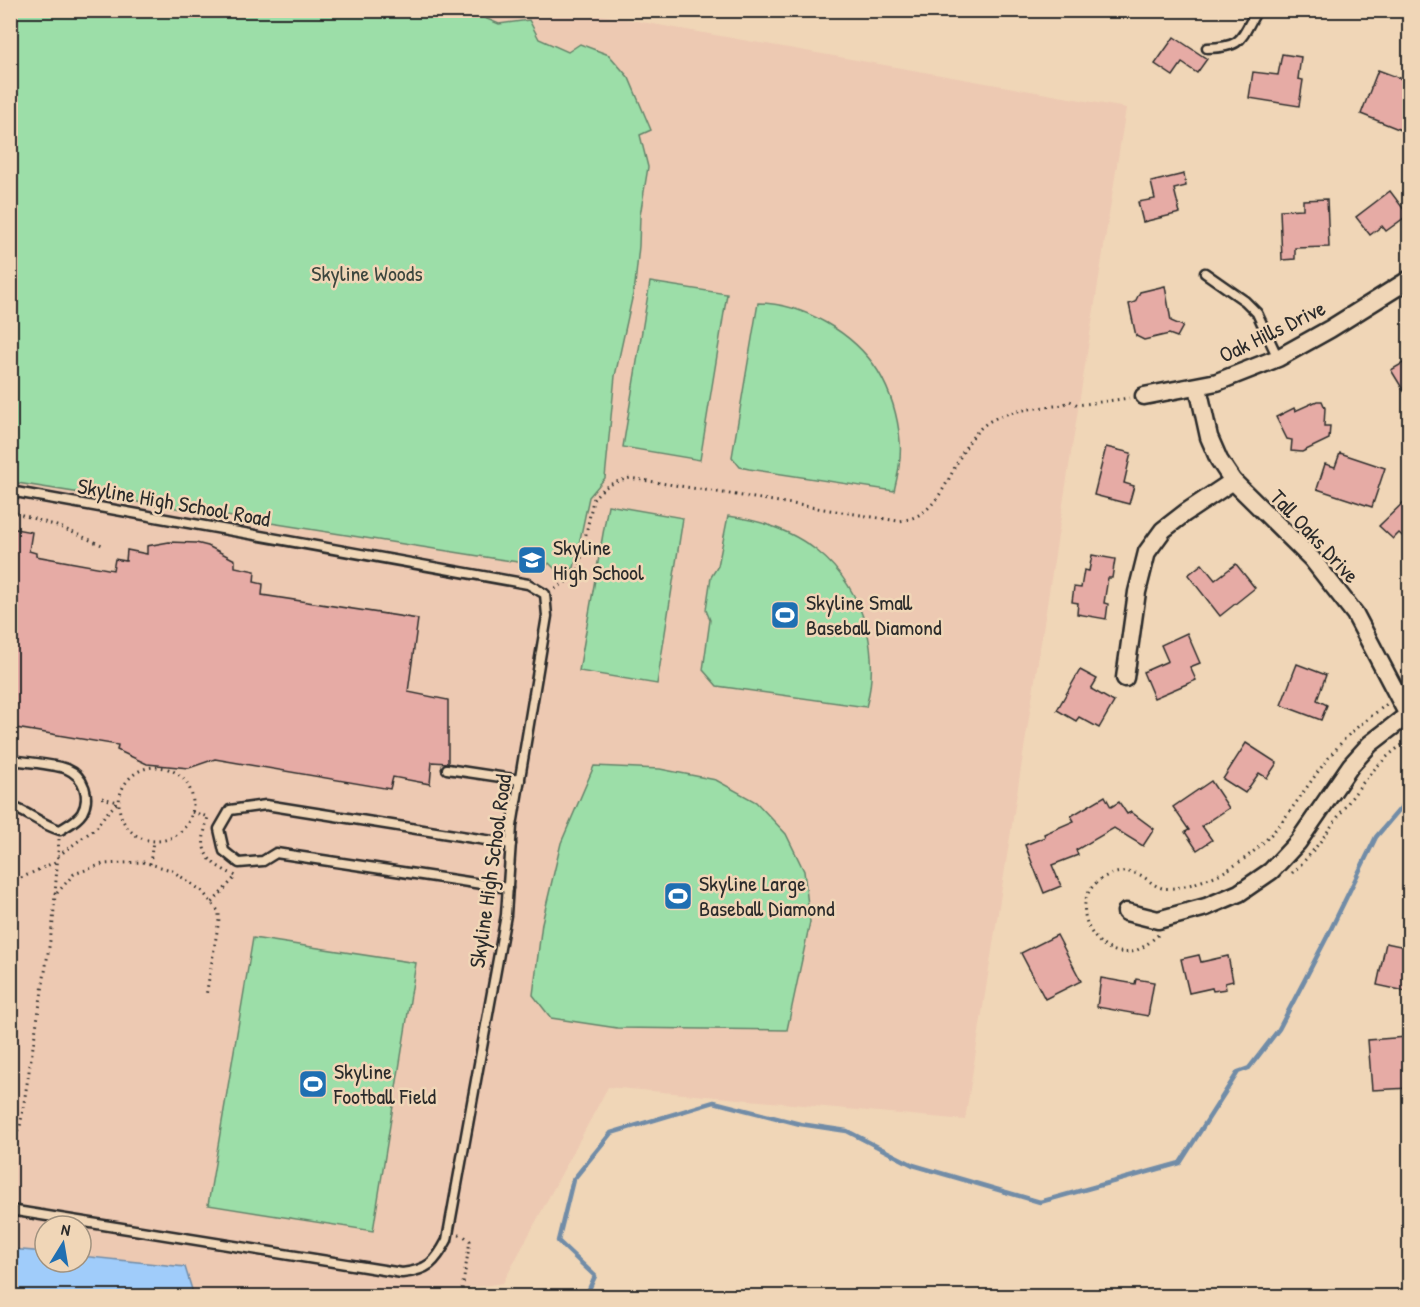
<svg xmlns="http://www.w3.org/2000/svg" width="1420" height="1307" font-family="'Patrick Hand',sans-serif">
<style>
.built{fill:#edc9b2;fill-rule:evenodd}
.green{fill:#9cdea8;stroke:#64846a;stroke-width:1.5}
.water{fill:#a0ccfa;stroke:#718ca7;stroke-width:1.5}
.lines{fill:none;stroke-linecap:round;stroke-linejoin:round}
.stream{stroke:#718ca7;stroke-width:4.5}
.building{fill:#e6aba5;stroke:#2b2b2b;stroke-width:1.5}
.service-casing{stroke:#2b2b2b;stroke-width:13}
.minor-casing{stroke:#2b2b2b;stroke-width:21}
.path{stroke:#2b2b2b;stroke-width:3;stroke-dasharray:1.5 4.5;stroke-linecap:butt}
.service{stroke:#f0d6b7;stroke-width:8}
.minor{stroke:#f0d6b7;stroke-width:16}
.labels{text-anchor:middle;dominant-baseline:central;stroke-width:5;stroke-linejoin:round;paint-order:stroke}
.park-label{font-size:22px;fill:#3c463e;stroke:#f0d6b7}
.street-label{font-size:22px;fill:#2b2b2b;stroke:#f0d6b7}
.poi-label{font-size:22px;fill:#2b2b2b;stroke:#f0d6b7;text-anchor:start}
</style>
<rect width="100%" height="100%" fill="#f0d6b7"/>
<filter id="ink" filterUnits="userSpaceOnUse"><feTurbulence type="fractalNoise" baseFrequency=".0167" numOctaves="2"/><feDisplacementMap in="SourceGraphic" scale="12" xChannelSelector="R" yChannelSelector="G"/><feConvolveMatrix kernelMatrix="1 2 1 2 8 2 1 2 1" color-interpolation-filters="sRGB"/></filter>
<g filter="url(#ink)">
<path class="built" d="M10 11H580L1126 108 965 1120 608 1087 503 1283 413 1296H11ZM45 1226H81V1262H45Z"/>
<g class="green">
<path d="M10 11H468L499 24 529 20 539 39 568 52 580 44 609 55 629 78 651 130 640 135 648 167 640 216 639 246 635 285 615 376 605 478 589 497 574 568 559 573 549 563 543 570 525 563 498 559 11 482Z"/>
<path d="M650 282 727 294 700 460 623 447Z"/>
<path d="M758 303C803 303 854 333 878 371 890 391 898 417 900 441 902 457 898 475 894 491L749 469 740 467 732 457Z"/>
<path d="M608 505 683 518 657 684 579 671Z"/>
<path d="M728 516C797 525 849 561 867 630 873 656 873 682 866 707L717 686 703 670 710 620 706 610 711 577 718 566Z"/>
<path d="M594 766 660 769 716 780 756 802 786 834 804 871 810 922 787 1030 617 1028 551 1018 533 995 542 923 561 843Z"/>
<path d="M253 938 416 963 373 1231 208 1205Z"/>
</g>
<path class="water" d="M11 1249 45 1252V1262H81V1256L185 1267 193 1293 180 1296H11Z"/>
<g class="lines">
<path class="stream" d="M586 1296 595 1276 558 1241 573 1180 611 1133 714 1102 800 1124 847 1131 913 1165 1040 1202 1180 1163 1238 1072 1249 1068 1279 1029 1327 937 1376 837 1410 797"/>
</g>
<g class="building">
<path d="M1174 37 1207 59 1197 73 1182 63 1173 76 1155 64Z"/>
<path d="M1282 54 1301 57 1298 79 1303 80 1299 106 1249 98 1253 72 1278 75Z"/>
<path d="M1378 70 1410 82V122L1406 132 1361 114Z"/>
<path d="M1184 174 1186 186 1174 189 1180 213 1143 222 1138 202 1155 199 1151 182Z"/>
<path d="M1390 191 1408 215 1386 231 1382 226 1370 235 1356 217Z"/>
<path d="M1327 199 1329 247 1295 248V259L1282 260 1280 210 1303 209V200Z"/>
<path d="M1165 286 1171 321 1183 326 1177 337 1169 334 1144 340 1136 336 1129 304 1135 302 1140 292Z"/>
<path d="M1410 359V401L1391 370Z"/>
<path d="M1317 401H1322L1325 408 1324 426H1330L1329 439 1302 452 1291 451 1292 440 1287 439 1276 417 1294 408 1295 411Z"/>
<path d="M1106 447 1131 453 1124 483 1134 486 1129 504 1094 495Z"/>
<path d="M1340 453 1385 468 1372 507 1317 489 1325 464 1335 467Z"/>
<path d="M1410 496V543L1399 533 1393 539 1379 526Z"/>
<path d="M10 528 32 532 29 551 36 553V556L113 570 115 559 126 561 127 550 147 554V546L169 542 196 543 208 546 235 560V567L255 571 254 582 263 584 262 595 418 619 408 692 448 700V763L432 762 430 784 393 777 390 789 215 759 189 768 147 764 117 750 118 745 10 727Z"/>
<path d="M1092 555 1115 559 1112 578H1108L1104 603 1108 604 1106 619 1077 614 1078 603 1072 602 1074 587 1081 588 1084 570 1089 571Z"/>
<path d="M1202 564 1215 580 1236 564 1255 588 1220 616 1188 575Z"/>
<path d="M1187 633 1200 663 1190 667 1196 680 1154 698 1143 672 1168 661 1161 645Z"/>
<path d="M1297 664 1326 675 1317 700 1327 705 1321 720 1281 705Z"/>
<path d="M1080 670 1097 679 1091 689 1114 702 1099 728 1079 717 1076 721 1057 710Z"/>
<path d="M1246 743 1277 763 1267 778 1259 773 1245 793 1223 779Z"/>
<path d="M1211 781 1229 808 1202 826 1212 840 1197 850 1185 832 1189 830 1173 807Z"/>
<path d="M1105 796 1111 807 1119 802 1127 814 1131 812 1154 829 1143 846 1114 828 1076 850 1078 855 1052 865 1061 886 1044 893 1025 845 1045 837 1044 834 1074 821 1071 816Z"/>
<path d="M1057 935 1081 981 1045 999 1021 953Z"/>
<path d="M1386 943 1410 948V992L1377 985Z"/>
<path d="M1199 955 1201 962 1228 956 1233 981 1225 983 1226 989 1213 991 1212 988 1189 993 1181 959Z"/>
<path d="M1101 978 1135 984 1136 979 1154 982 1148 1016 1097 1007Z"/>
<path d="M1407 1037 1410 1088 1372 1090 1368 1040Z"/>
</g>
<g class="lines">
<g class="service-casing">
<g id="service">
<path d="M1207 48C1243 47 1240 40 1257 10"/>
<path d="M1205 273 1245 301 1257 313 1278 358"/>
<path d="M10 491 528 584 545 594 547 616 512 826 506 915 447 1240C435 1263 428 1270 402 1273L10 1210"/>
<path d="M10 760C26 762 54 764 67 769 84 776 91 797 82 813 77 821 68 825 60 830 42 825 28 812 10 806"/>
<path d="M447 769 520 780"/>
<path d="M508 888 276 853 263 861 239 863 224 851 219 829 230 810 266 805 511 844"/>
</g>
</g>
<g class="minor-casing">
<g id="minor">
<path d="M1198 387 1209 437 1219 460 1233 481 1312 559 1355 614 1407 713"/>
<path d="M1144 396 1217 382 1278 358 1330 329 1410 279"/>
<path d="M1125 678 1137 592 1147 552 1163 530 1185 513 1233 481"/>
<path d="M1126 912 1158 920 1206 907 1239 893 1271 871 1298 842 1351 765 1370 744 1410 713"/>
</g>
</g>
<g class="path">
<path d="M10 511 60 527 102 545"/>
<path d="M555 589 566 582 579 568 593 500C602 486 614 482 630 478L898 521C950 517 950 449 987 423 1008 409 1039 408 1063 405L1070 401 1078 405 1129 398"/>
<circle cx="156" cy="804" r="37"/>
<path d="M102 798 118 802"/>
<path d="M192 812 208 817C198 852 204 861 236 876L212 903"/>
<path d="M58 856 96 828 105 815 118 802"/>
<path d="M150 864 153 841"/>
<path d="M1292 873C1336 833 1357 771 1410 740"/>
<path d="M21 878 57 861"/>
<path d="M57 893 74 874 103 864 143 862 171 870 202 891 219 912V920L206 996"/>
<path d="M1158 935C1150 942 1141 950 1131 952 1096 958 1068 909 1096 883 1108 872 1128 868 1142 876 1149 880 1154 886 1162 888 1178 891 1213 878 1227 870 1281 839 1298 793 1336 749 1350 731 1369 718 1387 704"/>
<path d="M10 1140 20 1127 22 1115 53 922 59 839"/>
<path d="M459 1235 464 1236 470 1241 461 1296"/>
</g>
<use href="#service" class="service"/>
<use href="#minor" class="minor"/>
</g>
</g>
<defs>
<g id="school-square" transform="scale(1.5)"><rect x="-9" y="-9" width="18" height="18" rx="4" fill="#1f6fb2" stroke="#f0d6b7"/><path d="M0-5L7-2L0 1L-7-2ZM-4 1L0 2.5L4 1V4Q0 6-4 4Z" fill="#fff"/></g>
<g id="stadium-square" transform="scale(1.5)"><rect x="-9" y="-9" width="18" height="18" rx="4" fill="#1f6fb2" stroke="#f0d6b7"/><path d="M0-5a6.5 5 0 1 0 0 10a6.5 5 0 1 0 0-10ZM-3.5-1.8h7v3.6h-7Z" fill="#fff"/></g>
</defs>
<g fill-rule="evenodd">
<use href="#school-square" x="532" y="560"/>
<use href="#stadium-square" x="785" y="615"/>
<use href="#stadium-square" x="678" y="896"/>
<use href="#stadium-square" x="313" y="1084"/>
</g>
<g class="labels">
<g class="park-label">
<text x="367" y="273">Skyline Woods</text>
</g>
<g class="street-label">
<text transform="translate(1272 331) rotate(-26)">Oak Hills Drive</text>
<text transform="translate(174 502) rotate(10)">Skyline High School Road</text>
<text transform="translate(1315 536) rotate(47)">Tall Oaks Drive</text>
<text transform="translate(490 871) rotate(-82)">Skyline High School Road</text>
</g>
<g class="poi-label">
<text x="553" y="547">Skyline<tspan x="553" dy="25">High School</tspan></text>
<text x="806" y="602">Skyline Small<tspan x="806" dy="25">Baseball Diamond</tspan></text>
<text x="699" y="883">Skyline Large<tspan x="699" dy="25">Baseball Diamond</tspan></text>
<text x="334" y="1071">Skyline<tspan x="334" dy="25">Football Field</tspan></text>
</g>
</g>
<rect width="1420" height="1307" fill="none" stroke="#f0d6b7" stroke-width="36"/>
<rect x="18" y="18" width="1384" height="1271" fill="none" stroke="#2b2b2b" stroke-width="2" filter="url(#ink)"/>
<g transform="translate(63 1244) rotate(11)"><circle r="28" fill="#f0d6b7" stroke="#a1927f" stroke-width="1.5"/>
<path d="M0-4.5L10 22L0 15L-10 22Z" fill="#1f6fb2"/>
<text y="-9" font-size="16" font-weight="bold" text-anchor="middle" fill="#2b2b2b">N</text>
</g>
</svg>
